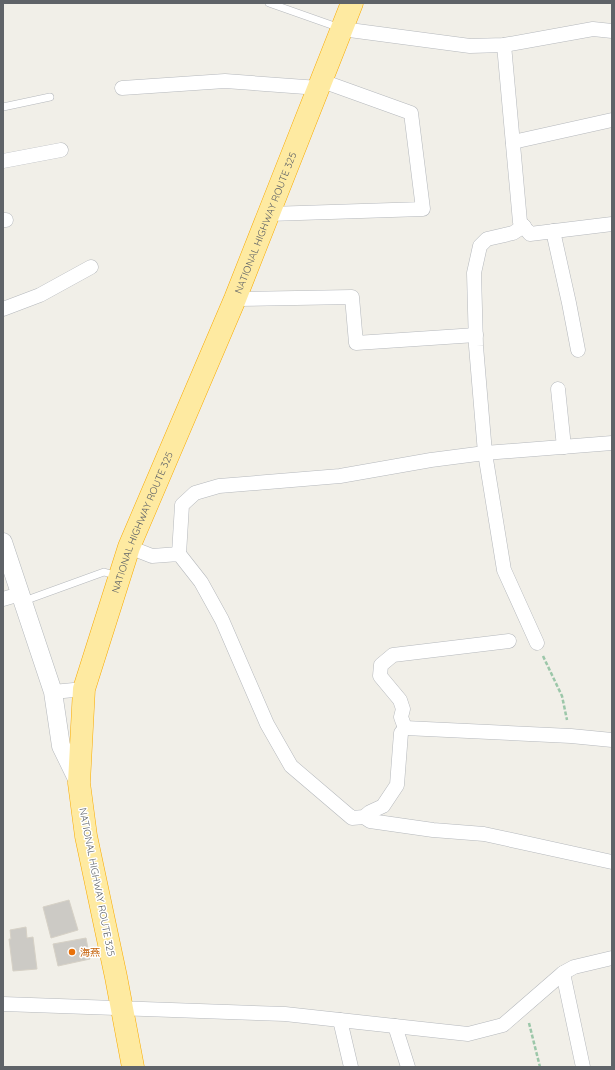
<svg xmlns="http://www.w3.org/2000/svg" width="615" height="1070" font-family="Quicksand,'Noto Sans JP',sans-serif">
<style>
.building{fill:#cccac5;stroke:#d6d1c6}
.lines{fill:none;stroke-linecap:round;stroke-linejoin:round}
.service-casing{stroke:#b5b8bc;stroke-width:8}
.minor-casing{stroke:#b5b8bc;stroke-width:15}
.tertiary-casing{stroke:#b5b8bc;stroke-width:19}
.trunk-casing{stroke:#f9ab00;stroke-width:23}
.path{stroke:#9cc7a9;stroke-width:2.5;stroke-dasharray:4 2;stroke-linecap:butt}
.service{stroke:#fff;stroke-width:7}
.minor{stroke:#fff;stroke-width:14}
.tertiary{stroke:#fff;stroke-width:18}
.trunk{stroke:#feeaa1;stroke-width:22}
.food-dot{fill:#e8710a;stroke:#fff;stroke-width:1.5}
.labels{text-anchor:middle;dominant-baseline:central;stroke-width:3;stroke-linejoin:round;paint-order:stroke}
.street-label{font-size:10px;fill:#5f6368;stroke:#fff}
.food-label{font-size:10px;fill:#c56008;stroke:#fff;text-anchor:start}
</style>
<rect width="100%" height="100%" fill="#f1efe8"/>
<g class="building">
<path d="M69 900 78 930 51 938 43 907Z"/>
<path d="M26 927 27 938 33 937 37 969 13 971 9 939H11L10 930Z"/>
<path d="M86 938 90 959 58 966 53 944Z"/>
</g>
<g class="lines">
<g class="service-casing">
<g id="service">
<path d="M269 3 340 28"/>
<path d="M3 107 50 97"/>
<path d="M24 601 104 572 118 576"/>
</g>
</g>
<g class="minor-casing">
<g id="minor">
<path d="M342 29 470 46 504 45 593 29 612 31"/>
<path d="M504 45 520 222 530 234 612 224"/>
<path d="M122 88 225 81 319 88"/>
<path d="M513 142 612 120"/>
<path d="M3 161 61 150"/>
<path d="M269 214 423 209 411 113 322 81"/>
<path d="M3 220H6"/>
<path d="M524 226 513 233 487 239 480 246 474 273 476 346 485 453 504 570 537 643"/>
<path d="M553 231 569 303 578 350"/>
<path d="M235 299 352 297 356 343 476 335"/>
<path d="M3 309 40 295 91 267"/>
<path d="M558 389 564 447"/>
<path d="M129 547 152 556 179 554 201 582 222 620 267 724 291 766 352 818 364 817 370 812 383 806 397 785 401 733 405 728"/>
<path d="M179 554 182 505 195 493 219 486 340 476 431 460 485 453 612 443"/>
<path d="M3 599 20 594"/>
<path d="M53 692 84 689"/>
<path d="M405 728 571 736 612 740"/>
<path d="M405 728 401 717 403 709 400 700 380 676 381 665 393 655 509 641"/>
<path d="M364 817 370 821 433 830 484 834 612 862"/>
<path d="M563 973 583 1067"/>
<path d="M3 1004 285 1014 468 1034 503 1025 563 973 574 967 612 958"/>
<path d="M340 1020 351 1067"/>
<path d="M395 1026 408 1067"/>
</g>
</g>
<g class="tertiary-casing">
<path id="tertiary" d="M3 542 53 692 61 746 79 783"/>
</g>
<g class="trunk-casing">
<g id="trunk">
<path id="s1" d="M133 1067 116 977 86 836 79 783 84 689 129 547 235 299 352 3"/>
</g>
</g>
<g class="path">
<path d="M543 656 562 696 567 720"/>
<path d="M529 1023 540 1067"/>
</g>
<use href="#service" class="service"/>
<use href="#minor" class="minor"/>
<use href="#tertiary" class="tertiary"/>
<use href="#trunk" class="trunk"/>
</g>
<circle class="food-dot" cx="72" cy="952" r="4"/>
<g class="labels">
<g class="street-label">
<text stroke="none"><textPath href="#s1" startOffset="884">NATIONAL HIGHWAY ROUTE 325</textPath></text>
<text stroke="none"><textPath href="#s1" startOffset="560">NATIONAL HIGHWAY ROUTE 325</textPath></text>
<text transform="translate(97 882) rotate(79)">NATIONAL HIGHWAY ROUTE 325</text>
</g>
<g class="food-label">
<text x="80" y="952">海燕</text>
</g>
</g>
<rect width="615" height="1070" fill="none" stroke="#5f6368" stroke-width="8"/>
</svg>
